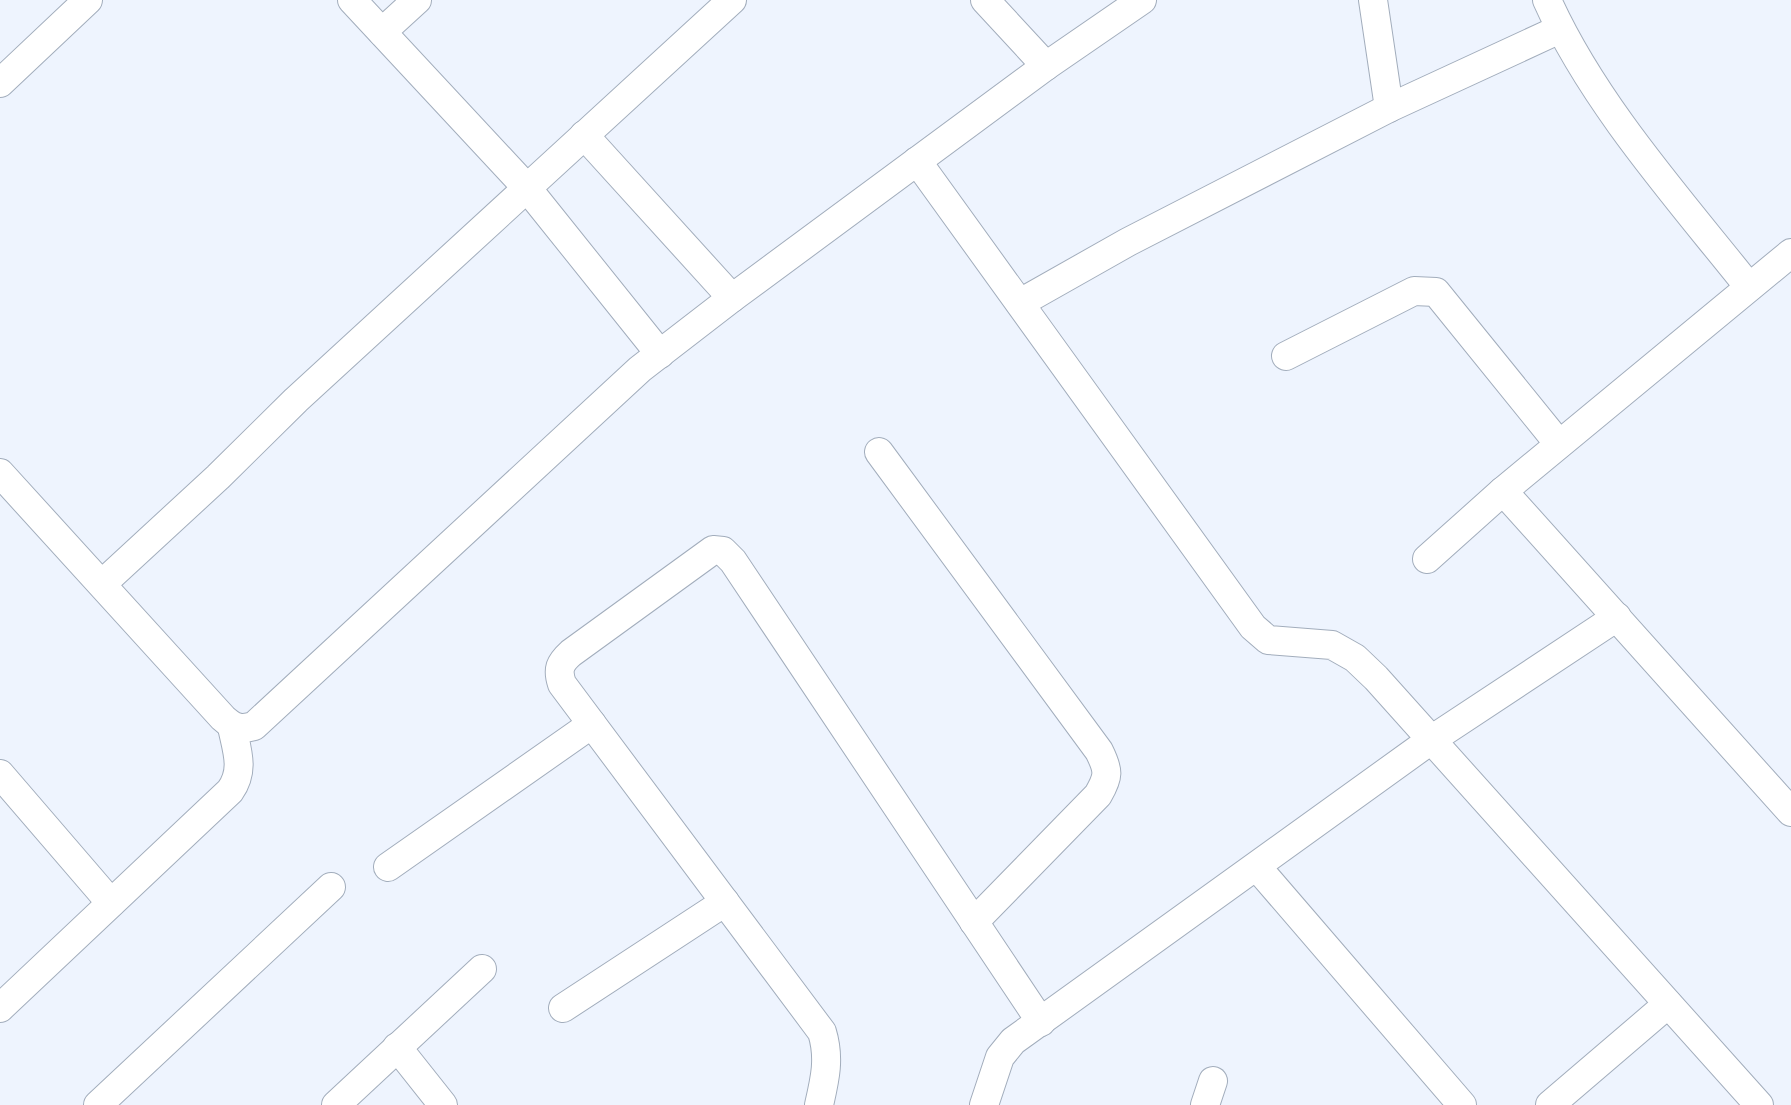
<svg xmlns="http://www.w3.org/2000/svg" width="1791" height="1105" font-family="'Open Sans',sans-serif">
<style>
.lines{fill:none;stroke-linecap:round;stroke-linejoin:round}
.minor-casing{stroke:#a2adbc;stroke-width:30}
.minor{stroke:#fff;stroke-width:28}
</style>
<rect width="100%" height="100%" fill="#eef4fe"/>
<g class="lines">
<g class="minor-casing">
<g id="minor">
<path d="M352 0 527 188 660 354"/>
<path d="M985 0 1046 66"/>
<path d="M1373 0 1389 108"/>
<path d="M1547 0C1593 103 1679 199 1749 287"/>
<path d="M382 32 417 0"/>
<path d="M0 83 88 0"/>
<path d="M584 135 732 298"/>
<path d="M917 161 1253 627 1268 640 1332 645 1355 658 1376 678 1759 1105"/>
<path d="M1020 303 1128 242 1389 108 1560 29"/>
<path d="M1286 356 1414 291 1436 292 1559 444"/>
<path d="M879 452 1099 751C1109 771 1109 776 1098 795L974 922"/>
<path d="M0 473 223 718C234 728 240 730 254 726L640 369 732 298 1046 66 1142 0"/>
<path d="M1503 491 1791 812"/>
<path d="M1427 559 1503 491 1791 253"/>
<path d="M102 584 218 477 296 400 732 0"/>
<path d="M0 774 111 903"/>
<path d="M388 867 592 724"/>
<path d="M1257 867 1462 1105"/>
<path d="M0 1008 230 791C245 770 237 751 232 727"/>
<path d="M563 1008 725 902"/>
<path d="M397 1047 443 1105"/>
<path d="M98 1105 331 887"/>
<path d="M336 1105 482 969"/>
<path d="M819 1105C825 1079 830 1058 822 1032L562 684C557 669 560 663 571 653L713 550 723 551 733 561 1041 1022"/>
<path d="M984 1105 1000 1057 1013 1041 1431 740 1617 617"/>
<path d="M1205 1105 1213 1081"/>
<path d="M1550 1105 1668 1004"/>
</g>
</g>
<use href="#minor" class="minor"/>
</g>
</svg>
